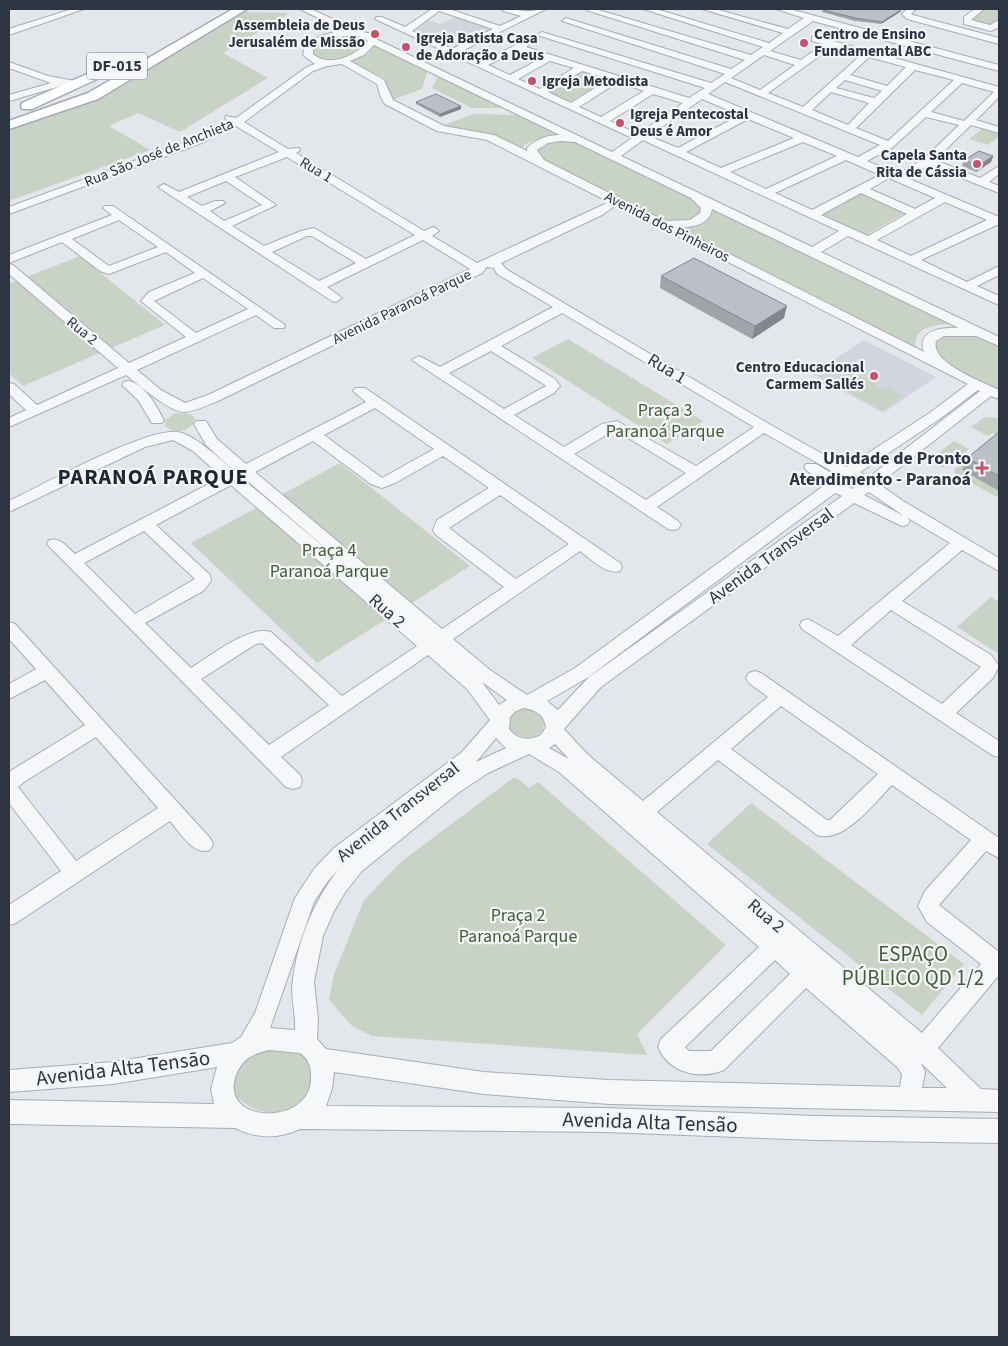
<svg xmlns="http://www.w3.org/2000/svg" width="1008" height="1346" font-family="'Source Sans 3',sans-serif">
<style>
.built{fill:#d1d5dc}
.green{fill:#c9d3c5}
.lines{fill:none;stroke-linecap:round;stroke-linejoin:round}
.minor-casing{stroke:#a8adb4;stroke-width:2}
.major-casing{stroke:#a3abb5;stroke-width:3}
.minor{fill:#f5f7f9;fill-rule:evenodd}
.major{fill:#fff;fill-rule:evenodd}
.wall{fill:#a1a5aa}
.shaded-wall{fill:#83868b}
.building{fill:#bbc0c6;stroke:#83868b}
.poi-dot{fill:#c4536a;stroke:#f3f5f7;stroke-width:2}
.labels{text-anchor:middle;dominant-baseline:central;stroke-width:4.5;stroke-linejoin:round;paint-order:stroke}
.far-poi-label{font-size:15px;font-weight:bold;fill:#2c3541;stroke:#f3f5f7;text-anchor:start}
.far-street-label{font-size:15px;fill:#2c3541;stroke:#f3f5f7}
.shield{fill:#f3f5f7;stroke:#686f78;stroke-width:1}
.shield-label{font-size:16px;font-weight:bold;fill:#2c3541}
.street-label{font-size:18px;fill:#2c3541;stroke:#f3f5f7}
.park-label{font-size:18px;fill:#425c3a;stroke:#f3f5f7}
.poi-label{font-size:18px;font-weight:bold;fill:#2c3541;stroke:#f3f5f7;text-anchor:end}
.near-park-label{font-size:21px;fill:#425c3a;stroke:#f3f5f7}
.near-street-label{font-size:21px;fill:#2c3541;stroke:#f3f5f7}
.district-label{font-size:22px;font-weight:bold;letter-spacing:1px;fill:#1e2632;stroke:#f3f5f7}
</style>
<rect width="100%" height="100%" fill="#e3e6ea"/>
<g class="built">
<path d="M456 17 491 28 492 30 456 47 415 30 428 20 440 24Z"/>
<path d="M864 340 936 377 883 413 812 374Z"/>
</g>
<g class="green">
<path d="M983 9H999V19L992 25 968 20Z"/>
<path d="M244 12 290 13 223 53 268 78 180 132 138 113 109 126 150 150 9 201V128L75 108Z"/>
<path d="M352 32 370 40 362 52 333 62 313 58 311 48 318 42Z"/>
<path d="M374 45 428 70 422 89 389 101 383 77 349 63 368 54Z"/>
<path d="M582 68 613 78 571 102 545 90Z"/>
<path d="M439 74 511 108H472L432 88Z"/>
<path d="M473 114 520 115 559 133 544 136 524 145 522 152 494 137 434 129Z"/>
<path d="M983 128 999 133V136L988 145 969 139Z"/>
<path d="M567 140 581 144 694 198 704 208 702 212 691 221 665 222 542 160 535 154C541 139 552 142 567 140Z"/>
<path d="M860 191 907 212 866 235 820 213Z"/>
<path d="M710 207 960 324C941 324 908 324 917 352L670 226H685Z"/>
<path d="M80 256 165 325 23 386 9 373V284Z"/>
<path d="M944 332 988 337 999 343V394L942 366 928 340Z"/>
<path d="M568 339 703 421 667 444 532 358Z"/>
<path d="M851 371 883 389 887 387 904 396 883 411 832 383Z"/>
<path d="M176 413 190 414 195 418 193 424C185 432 174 434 165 426V420Z"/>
<path d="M985 417 999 418V437L992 433 988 436 971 427Z"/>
<path d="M954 441 969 449 945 467H941L928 461Z"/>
<path d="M340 463 470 566 317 663 191 543Z"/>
<path d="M961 464 966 467 962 470 999 491V495L997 497 959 476 955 473V469Z"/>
<path d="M991 597 999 602V654L957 627Z"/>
<path d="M524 709C537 709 549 717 542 731 532 741 515 740 508 726 510 716 513 711 524 709Z"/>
<path d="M513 778H517L529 788 538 782 726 945 637 1034 647 1055 372 1036 352 1026 329 1000 334 974 364 900 402 861Z"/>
<path d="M751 803 964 964 922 1015 707 844Z"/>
<path d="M264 1047 303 1053 313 1065C313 1071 314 1082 312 1088 310 1093 303 1098 299 1102 278 1120 251 1113 234 1094 232 1069 244 1059 264 1047Z"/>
</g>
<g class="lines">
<g class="minor-casing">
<g id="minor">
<path d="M72 9H84L9 35V29Z"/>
<path d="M300 9H311L356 30 371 34 376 39 612 152 632 138 375 19 376 17H382L405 27 432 9H449L500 26 521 16 503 11 502 9C511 9 518 10 526 11 532 12 539 9 546 9L460 52 481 62 526 40 531 43 526 47 689 98 705 88 537 35 542 32 545 33 711 83 725 74 562 21 566 18 569 19 731 69 745 60 586 10 595 9 751 55 763 47 643 9H656L769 43 783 33 702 9H715L788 29 804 18 776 9H789L999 65V71L813 21 770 51 801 60 823 44 812 41V37L815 36 999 87V97L976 120 999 127V133L971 125 935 160 980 178 999 166V174L989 182 999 186V193L929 165 907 178 999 217V224L921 260 967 282 999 266V275L977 286 999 296V305L848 236 821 252 999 337V346L976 336H944L936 341C930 363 983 382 999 390V399L991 396 879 484 903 501 999 558V571L962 550 902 601 991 655 999 666 993 678 956 713 999 741V757L992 755 802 629 800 625 802 621 808 619 838 636 950 543 908 518 910 521 907 525 902 526 854 503 601 687 564 729 587 754 643 801 768 697 749 683 746 678 749 673 755 671 761 673 999 838V858L986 851 939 905 999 952V975L938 1048 981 1089 999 1090V1112L609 1104 484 1094 334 1072 332 1089 326 1106 606 1108 816 1116 999 1119V1143L816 1140 606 1132 300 1129C278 1139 257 1139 235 1128L9 1124V1100L214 1104 211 1089 217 1067 113 1084 9 1092V1070L113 1062 232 1043 241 1037 255 1013 295 898 314 869 334 848 462 752 490 720 467 689 428 655 281 757 300 775 302 781 300 787 293 789 286 787 47 544 49 540C61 537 67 547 75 554L222 477 193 451 173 440 145 447 9 512V501C43 485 145 428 178 432 194 434 221 460 234 471L206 445 194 424 196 421H206L217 439 246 464 366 402 353 391 355 388H365L620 563 622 567 620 571C606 575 591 559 580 551L453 639 490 670 527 695 575 668 826 484 806 470 804 467 806 464H816L835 475 837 474 764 433 657 507 678 521 681 525 678 529 673 530 668 529 412 360 419 356 440 367 553 307 497 274 494 268 487 267 482 273 218 401C208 405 195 411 185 412 170 413 138 384 126 375L9 427V418L26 410 9 394V383L14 384 37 405 118 368 9 274V264L13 265 129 363 186 337 141 301 149 292 195 273 166 252 109 274 100 271 62 242 9 263V255L112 215 103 208 105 206H113L285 325 284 328H274L256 315 137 370 161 390 185 403 208 395 470 269 423 240 327 287 342 298 336 302 332 301 158 187 164 184 179 192 279 152 236 126 199 144 9 214V207L191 140 229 122 225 118 226 116 236 118 307 67 315 64 303 55 305 47 320 36 342 30ZM439 11 493 29 452 49 412 31ZM353 35 365 38 368 41C356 56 329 68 313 54V50L321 43 332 38ZM374 45 560 135C547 135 536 139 527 148V151L494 135 444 126 393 100 384 80 350 61 364 55ZM832 47 861 55 803 107 768 93ZM518 50 542 58 510 75 488 65ZM764 55 795 65 760 90 731 78ZM869 57 906 67 887 86 850 75ZM550 61 574 68 540 89 518 79ZM342 64 377 84 381 98 385 104 437 131 487 140 607 201 605 204 477 263 432 236 439 231 437 229 433 227 424 231 296 153 300 150 299 148 288 149 244 122 313 71 327 66ZM915 70 954 80 888 141 856 128ZM582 71 609 79 571 103 548 92ZM845 80 882 91 874 98 836 88ZM618 82 644 91 601 117 579 107ZM725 82 880 145 858 157 708 94ZM962 83 994 92 964 121 931 112ZM831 92 869 103 848 125 812 110ZM653 94 683 103 638 134 610 121ZM702 99 740 115 678 148 649 136ZM926 117 959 125 924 159 898 174 867 161 893 147ZM748 119 794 138 721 168 686 152ZM643 140 839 231 812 247 621 156ZM561 141 575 142 691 198 701 208 700 213 690 220 665 221 544 160 537 150 548 143ZM803 142 837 156 766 189 730 172ZM287 157 415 235 366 259 314 228 301 231 264 246 232 226 276 205 235 177ZM846 160 880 175 812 210 775 193ZM889 178 935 198 915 209 870 189ZM226 181 262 205 224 221 210 211 225 203 223 201H215L202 206 187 197ZM861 193 907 214 868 236 821 215ZM945 202 987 220 911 256 877 240ZM616 205 968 384 931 412 847 467 844 466 769 424 506 269 501 263 602 215ZM712 209 959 328C943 327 916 330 924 352L678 228C692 227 710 225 712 209ZM119 220 158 247 109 266 72 239ZM307 236H312L356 263 319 281 272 252ZM203 278 248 309 196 333 154 301ZM562 313 754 427 696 466 617 421 602 424 564 447 514 415 554 393 560 386 555 379 501 346ZM491 351 545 385 546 386 504 409 449 373ZM978 390 980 391 869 477 860 472 941 418ZM375 408 434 449 382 478 324 435ZM615 430 686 473 646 500 574 454ZM313 441 371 484 382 488 395 483 443 456 489 488 437 520 433 530 435 534 504 587 442 629 255 472ZM244 478 343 563 243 479ZM849 479 859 484 852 489 844 484ZM231 485 417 646 342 696 271 632C249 625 210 656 191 668L145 623 203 591 211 581 210 575 156 525ZM869 492 904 516 864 495ZM835 493 842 496 589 677 558 710 547 701 587 678ZM500 495 569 544 516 579 449 528ZM144 531 195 579 135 614 84 563ZM891 610 981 667 942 704 851 645ZM262 643 329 705 269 745 201 679 256 644ZM482 682 507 700 499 705ZM781 706 878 774 830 820H827L731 749ZM524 708C535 710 544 714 546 727L541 735C529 741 517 740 509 729L510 717 516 711ZM496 738 506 748 476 762ZM555 744 569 759 549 748ZM529 754 559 772 759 947 661 1039 658 1047C669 1073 699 1080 724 1070L806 988 897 1067 902 1074 900 1087 609 1080 484 1072 326 1049 317 1039 318 1019 314 981 323 936 334 911 346 891 362 871 458 793 488 773ZM718 760 817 835C844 844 875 802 892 785L971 840 925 891 918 906 927 922 981 964 922 1033 657 812ZM339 869C314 900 298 940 293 979 290 996 296 1013 295 1030L270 1028 314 902 328 881ZM775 960 790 974 711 1051H689L685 1047ZM269 1050 300 1053C308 1059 311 1065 311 1076 314 1126 221 1125 235 1078 241 1059 252 1054 269 1050ZM921 1063 947 1088H922L925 1072Z"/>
<path d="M907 9H916L911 14 913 15 999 38V44L907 19 902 14Z"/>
<path d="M975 9H984L971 20 990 25 999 20V27L991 31 964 24V17Z"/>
<path d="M9 62 48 76 75 81 80 84 75 87 64 85 9 101V95L51 83 9 68Z"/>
<path d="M129 381C146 385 156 406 164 420L162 423H152L138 400 122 385 124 382Z"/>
<path d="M9 622 15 624 210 838 213 844 210 850C193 856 180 832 170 821L16 923 9 925V905L61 871 9 803V772L85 725 45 680 9 699V684L36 669 9 639ZM96 737 158 808 76 861 18 787 24 782Z"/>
</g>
</g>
<g class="major-casing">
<g id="major">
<path d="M233 9H247L98 99 9 129V121L88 93Z"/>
<path d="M130 55 134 56 136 59 134 62 32 109H22L21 106 22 103Z"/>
</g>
</g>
<use href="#minor" class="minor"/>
<use href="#major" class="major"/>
</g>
<g class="wall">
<path d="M823 10H901L900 12 881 24 855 21 822 12Z"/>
<path d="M416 102 461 106V109L440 117 416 104Z"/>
<path d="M993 156 991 162 976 172 962 166 964 160Z"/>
<path d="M661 276 784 318 752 339 660 288Z"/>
<path d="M999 432V491L962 470 967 458Z"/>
</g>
<g class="shaded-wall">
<path d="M901 10 900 12 881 24 882 22Z"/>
<path d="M461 106V109L440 117V114Z"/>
<path d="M993 156 991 162 976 172 978 166Z"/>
<path d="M787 306 784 318 752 339 755 326Z"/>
</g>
<g class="building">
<path d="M824 9H895L901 10 882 22 855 18 823 10Z"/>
<path d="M436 94 461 106 440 114 416 102Z"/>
<path d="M979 151 993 156 978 166 964 160Z"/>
<path d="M694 258 787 306 755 326 661 276Z"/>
<path d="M999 432V476L967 458Z"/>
</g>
<g class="poi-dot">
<circle cx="375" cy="34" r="5"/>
<circle cx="804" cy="43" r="5"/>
<circle cx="406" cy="47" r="5"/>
<circle cx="532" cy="81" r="5"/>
<circle cx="620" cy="123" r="5"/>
<circle cx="977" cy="164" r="5"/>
<circle cx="874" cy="376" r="5"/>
<path d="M979.5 460.5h5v5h5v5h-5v5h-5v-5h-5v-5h5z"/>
</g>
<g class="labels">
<g class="far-poi-label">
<text x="365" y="25" text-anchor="end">Assembleia de Deus<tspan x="365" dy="17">Jerusalém de Missão</tspan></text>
<text x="814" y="34">Centro de Ensino<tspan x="814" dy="17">Fundamental ABC</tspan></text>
<text x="416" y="38">Igreja Batista Casa<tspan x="416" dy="17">de Adoração a Deus</tspan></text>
<text x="542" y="81">Igreja Metodista</text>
<text x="630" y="114">Igreja Pentecostal<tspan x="630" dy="17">Deus é Amor</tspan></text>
<text x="967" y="155" text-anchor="end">Capela Santa<tspan x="967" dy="17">Rita de Cássia</tspan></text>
<text x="864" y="367" text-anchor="end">Centro Educacional<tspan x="864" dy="17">Carmem Sallés</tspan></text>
</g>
<g class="far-street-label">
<text transform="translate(159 153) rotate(-22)">Rua São José de Anchieta</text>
<text transform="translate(316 170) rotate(31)">Rua 1</text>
<text transform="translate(667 227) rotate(27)">Avenida dos Pinheiros</text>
<text transform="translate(402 307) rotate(-26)">Avenida Paranoá Parque</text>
<text transform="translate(82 331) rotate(39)">Rua 2</text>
</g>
<rect class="shield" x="87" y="52.5" width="60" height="27" rx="4"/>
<g class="shield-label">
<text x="117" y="66">DF-015</text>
</g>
<g class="street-label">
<text transform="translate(667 369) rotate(31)">Rua 1</text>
<text transform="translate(771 556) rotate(-36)">Avenida Transversal</text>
<text transform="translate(387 611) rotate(41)">Rua 2</text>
<text transform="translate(398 812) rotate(-38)">Avenida Transversal</text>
<text transform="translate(766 916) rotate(40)">Rua 2</text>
</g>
<g class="park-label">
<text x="665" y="410">Praça 3<tspan x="665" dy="21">Paranoá Parque</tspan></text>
<text x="329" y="550">Praça 4<tspan x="329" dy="21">Paranoá Parque</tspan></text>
<text x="518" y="915">Praça 2<tspan x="518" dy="21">Paranoá Parque</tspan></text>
</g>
<g class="poi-label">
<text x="971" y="458">Unidade de Pronto<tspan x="971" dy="21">Atendimento - Paranoá</tspan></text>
</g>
<g class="near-park-label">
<text x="913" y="954">ESPAÇO<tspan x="913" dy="24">PÚBLICO QD 1/2</tspan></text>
</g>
<g class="near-street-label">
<text transform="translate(123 1068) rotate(-7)">Avenida Alta Tensāo</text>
<text transform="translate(650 1122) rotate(2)">Avenida Alta Tensão</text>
</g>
<g class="district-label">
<text x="153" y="477">PARANOÁ PARQUE</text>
</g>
</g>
<rect width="1008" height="1346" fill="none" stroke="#2c3541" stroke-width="20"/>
</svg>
